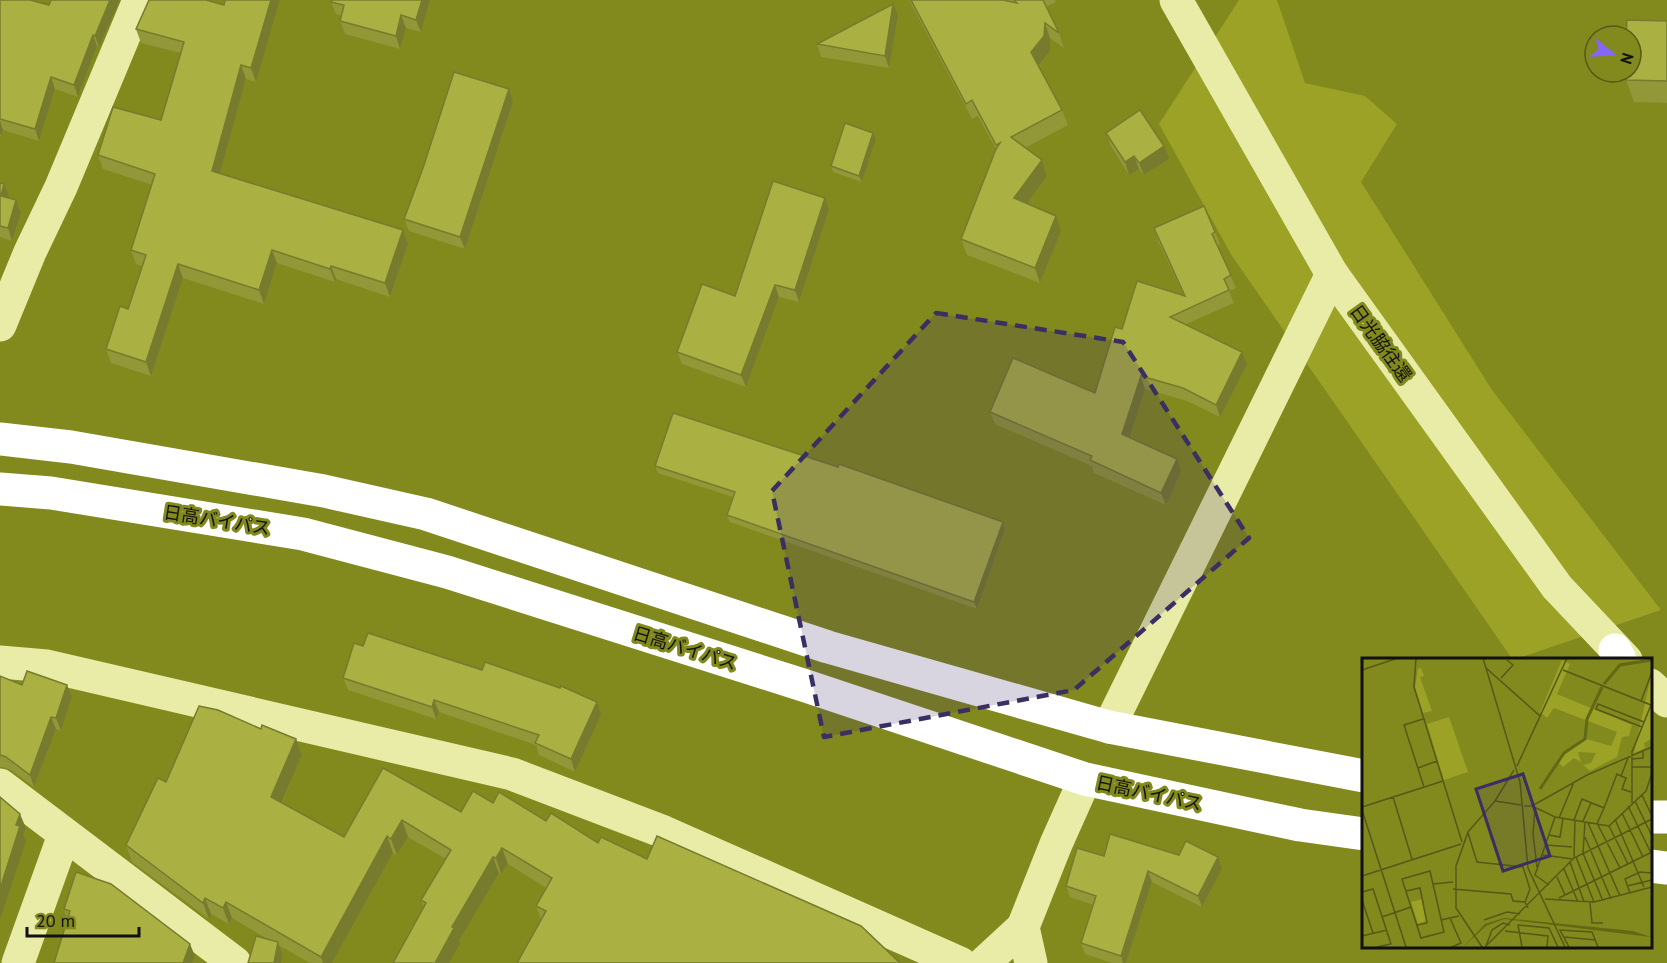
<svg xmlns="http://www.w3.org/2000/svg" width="1667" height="963" font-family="'PT Sans','Noto Sans JP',sans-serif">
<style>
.green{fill:#9ca226}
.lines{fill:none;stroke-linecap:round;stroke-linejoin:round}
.minor{stroke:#e9eca7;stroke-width:33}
.highway{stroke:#fff;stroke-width:33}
.wall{fill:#929738}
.shaded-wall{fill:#777b2e}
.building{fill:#aab041;stroke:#777b2e;stroke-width:1.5}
.marked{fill:#3a2f63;fill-opacity:0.2;stroke:#3a2f63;stroke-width:4.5;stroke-dasharray:12 8;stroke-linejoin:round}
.labels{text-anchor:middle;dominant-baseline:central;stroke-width:6;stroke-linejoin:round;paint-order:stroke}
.street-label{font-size:18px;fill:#111;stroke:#82891d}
.inset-river{fill:none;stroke:#626813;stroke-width:3}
.inset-road{fill:none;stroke:#555918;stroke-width:1.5}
.view{fill:#3a2f63;fill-opacity:0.15;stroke:#3a2f63;stroke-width:3}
.inset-edge{fill:none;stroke:#111;stroke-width:3}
</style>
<rect width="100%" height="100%" fill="#82891d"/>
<path class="green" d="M1239 0H1277L1305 83 1365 96 1397 124 1361 182 1492 390 1661 610 1513 660 1232 256 1159 124Z"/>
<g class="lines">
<g class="minor">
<path d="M1176 0 1332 274 1557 587 1626 660"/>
<path d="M0 325 30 252 61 187 139 0"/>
<path d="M0 662 47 666 512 774 664 832 960 963"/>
<path d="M1650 685 1667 701"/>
<path d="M1109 727 1332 274"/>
<path d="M0 785 235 963"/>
<path d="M18 963 64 835"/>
<path d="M984 963 1023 927"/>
<path d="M1031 963 1023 927 1056 844 1085 779"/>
</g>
<g class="highway">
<path d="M0 439 71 447 324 491 426 514 828 647 1109 727 1364 776"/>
<path d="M0 489 51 493 303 534 447 572 806 686 1085 779 1300 825 1364 834"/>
<path d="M1615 650 1620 660"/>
<path d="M1650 817H1667"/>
<path d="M1650 866 1667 868"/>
</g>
</g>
<g class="wall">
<path d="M0 0 49 5 51 0H120L99 47 97 46 78 97 55 89 39 141 3 130 1 136H0Z"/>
<path d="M280 0 256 82 246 79 220 173 403 230 408 244 390 297 336 279 335 282 277 263 264 304 183 278 151 376 111 363 106 349 128 309 142 266 136 264 131 250 152 185 103 169 98 155 161 120 181 53 141 43 136 29 224 5Z"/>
<path d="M332 0H430L421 32 406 28 400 49 345 34 340 21 341 16 336 14 331 2Z"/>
<path d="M909 0H1055L1056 2 1046 7 1059 33 1064 48 1050 38V51L1039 66 1062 110 1068 125 1025 148 1042 160 1047 176 1027 203 1061 231 1040 283 967 255 961 239 996 149 978 116 972 119Z"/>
<path d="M898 16 889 68 821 57 817 44Z"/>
<path d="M1667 21V103L1634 102 1626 80Z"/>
<path d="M509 89 513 102 465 249 409 231 404 219Z"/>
<path d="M1106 133 1169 159 1144 175 1139 169 1129 175 1111 146Z"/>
<path d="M876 139 862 182 833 172 831 166Z"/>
<path d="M0 183 9 196 8 198 21 213 12 241 0 237Z"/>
<path d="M829 210 799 302 779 297 746 387 682 364 677 352 735 296Z"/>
<path d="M1154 228 1215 232 1220 244 1218 246 1236 288 1229 291 1234 303 1186 324 1242 352 1247 365 1220 417 1187 401 1145 389 1130 438 1181 472 1166 505 1094 473 1092 466 995 424 990 412 1095 393 1122 329 1184 296 1158 241Z"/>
<path d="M655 466 1003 522 1005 529 977 609 730 522 727 515 733 497 658 473Z"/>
<path d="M0 676 22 685 72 697 61 731 56 729 34 787 11 770 3 767H0Z"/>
<path d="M343 678 601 715 575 772 539 755 536 745 439 712 436 719 348 690Z"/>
<path d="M261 729 296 739 302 755 282 803 344 837 383 768 461 812 493 803 546 821 598 843 861 926 541 919 536 906 546 888 508 864 501 874 499 873 459 941 460 944 424 907 421 900 446 859 408 837 397 855 393 853 332 963H310L280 946 283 955 281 963H248L269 940 232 918 229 924 211 914 209 919 132 862 126 845 166 782Z"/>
<path d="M1104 856 1222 869 1202 907 1152 882 1126 963H1112L1085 954 1081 943 1094 905 1070 897 1066 886Z"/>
<path d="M64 909 195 956 192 963H54L67 919Z"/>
</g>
<g class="shaded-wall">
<path d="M110 0H120L99 47 95 36Z"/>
<path d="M271 0H280L256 82 251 68Z"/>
<path d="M422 0H430L421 32 416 20Z"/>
<path d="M893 4 898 16 889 68 885 56Z"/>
<path d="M401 15 406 28 400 49 396 36Z"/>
<path d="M1045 23 1050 38V51L1037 68 1031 52Z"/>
<path d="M93 35 97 46 78 97 74 85Z"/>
<path d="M241 65 246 79 217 184 212 171Z"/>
<path d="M51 77 55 89 39 141 35 129Z"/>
<path d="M509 89 513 102 465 249 460 237Z"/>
<path d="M0 121 3 130 1 136 0 133Z"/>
<path d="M873 133 876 139 862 182 859 176Z"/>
<path d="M1164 146 1169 159 1144 175 1139 163Z"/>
<path d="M1134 156 1139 169 1129 175 1125 162Z"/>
<path d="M1042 160 1047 176 1020 213 1014 198Z"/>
<path d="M4 184 9 196 6 208 1 196Z"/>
<path d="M825 198 829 210 799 302 795 290Z"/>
<path d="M16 200 21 213 12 241 8 228Z"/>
<path d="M1056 216 1061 231 1040 283 1035 268Z"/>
<path d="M403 230 408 244 390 297 385 283Z"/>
<path d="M272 250 277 263 264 304 259 290Z"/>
<path d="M178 264 183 278 151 376 146 362Z"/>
<path d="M331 266 336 279 335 282 330 269Z"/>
<path d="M775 285 779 297 746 387 741 375Z"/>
<path d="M1242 352 1247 365 1220 417 1216 405Z"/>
<path d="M1141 376 1145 389 1127 447 1122 434Z"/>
<path d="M1177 459 1181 472 1166 505 1161 493Z"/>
<path d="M1003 522 1005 529 977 609 974 602Z"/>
<path d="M67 685 72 697 61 731 56 718Z"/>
<path d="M434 700 439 712 436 719 432 707Z"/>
<path d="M597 702 601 715 575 772 571 759Z"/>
<path d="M51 717 56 729 34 787 30 775Z"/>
<path d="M296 739 302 755 277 813 271 797Z"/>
<path d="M20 814 26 828 23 834 26 841 0 919V889L16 825Z"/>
<path d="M402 820 408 837 397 855 391 839Z"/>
<path d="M387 836 393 853 332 963H323L321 957Z"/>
<path d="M502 848 508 864 501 874 496 858Z"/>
<path d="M493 857 499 873 459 941 460 944 449 963H435L452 927Z"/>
<path d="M1218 857 1222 869 1202 907 1198 896Z"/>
<path d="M1148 871 1152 882 1126 963H1123L1121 956Z"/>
<path d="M205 898 211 914 209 919 203 903Z"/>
<path d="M226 902 232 918 229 924 223 908Z"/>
<path d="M278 942 283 955 281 963H274Z"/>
<path d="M190 944 195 956 192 963H183Z"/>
</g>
<g class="building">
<path d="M0 0H30L49 5 51 0H110L95 36 93 35 74 85 51 77 35 129 0 119Z"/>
<path d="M149 0H206L224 5 225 0H271L251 68 241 65 212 171 403 230 385 283 331 266 330 269 272 250 259 290 178 264 146 362 106 349 120 306 128 309 146 255 131 250 155 174 98 155 113 107 161 120 184 42 136 29Z"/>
<path d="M332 0H422L416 20 401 15 396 36 340 21 344 5 331 2Z"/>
<path d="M911 0H1003L1017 3 1014 0H1043L1059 33 1045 23 1044 36 1031 52 1062 110 1011 137 1042 160 1014 198 1056 216 1035 268 961 239 996 149 1000 143 996 145 972 100 966 104Z"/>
<path d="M893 4 885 56 817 44Z"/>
<path d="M1627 20 1667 21V81L1626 80V72H1631V36H1626Z"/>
<path d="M454 72 509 89 460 237 404 219 423 168Z"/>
<path d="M1140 110 1164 146 1139 163 1134 156 1125 162 1106 133Z"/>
<path d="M845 123 873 133 859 176 831 166Z"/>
<path d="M773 181 825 198 795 290 775 285 741 375 677 352 702 284 735 296Z"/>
<path d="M0 183 4 184 1 196 16 200 8 228 0 226Z"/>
<path d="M1204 206 1215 232 1212 234 1231 275 1224 279 1229 290 1170 317 1242 352 1216 405 1183 388 1141 376 1122 434 1177 459 1161 493 1090 460 1092 456 990 412 1013 358 1095 393 1115 327 1122 329 1137 281 1185 296 1154 228Z"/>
<path d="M673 413 838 467 839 464 1003 522 974 602 727 515 735 492 655 466Z"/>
<path d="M368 633 482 670 485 662 560 688 561 686 597 702 571 759 535 743 539 735 434 700 432 707 343 678 354 643 363 646Z"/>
<path d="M27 671 67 685 56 718 51 717 30 775 6 757 0 755V676L22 685Z"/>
<path d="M199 706 218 710 261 729 262 725 296 739 271 797 344 837 383 768 461 812 473 791 493 803 499 792 546 821 551 813 598 843 601 837 647 859 657 836 861 926 900 963H517L546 911 536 906 552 878 502 848 496 858 493 857 452 927 454 928 435 963H393L426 903 421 900 451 850 402 820 391 839 387 836 321 957 226 902 223 908 205 898 203 903 126 845 158 778 166 782Z"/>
<path d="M0 797 20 814 16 825 20 826 0 889Z"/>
<path d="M1110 834 1179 855 1186 841 1218 857 1198 896 1148 871 1121 956 1081 943 1096 896 1066 886 1077 848 1104 856Z"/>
<path d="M76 872 111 884 190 944 183 963H54L70 911 64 909Z"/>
<path d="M256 936 278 942 274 963H248Z"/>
</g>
<path class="marked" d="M936 313 1123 342 1249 538 1074 690 824 737 772 491Z"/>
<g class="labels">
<g class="street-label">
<text transform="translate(1381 343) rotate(54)">日光脇往還</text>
<text transform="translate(217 520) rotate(9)">日高バイパス</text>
<text transform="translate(685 648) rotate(17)">日高バイパス</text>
<text transform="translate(1149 793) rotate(12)">日高バイパス</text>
</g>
</g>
<g transform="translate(1362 658)">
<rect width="290" height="290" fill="#82891d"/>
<path d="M200 2 208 6 195 36 270 67 267 78 260 79 255 99 228 113 221 107 229 105 234 95 216 94 219 104 212 100 201 109 195 103 221 80 249 88 255 74 192 50 185 60 178 54ZM59 10 62 18 58 19 70 53 61 55 53 29 56 11ZM289 18V81L282 85 283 90 272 95ZM87 59 106 114 82 122 65 66ZM60 241 64 263 56 266 49 244Z" fill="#9ca226"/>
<path d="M142 260 271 273 289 279 142 261 124 268 101 289 123 266Z" fill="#626813"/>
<path class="inset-river" d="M242 26 258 7 290 2M178 131 202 95 223 81 225 61 240 29"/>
<path class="inset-road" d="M54 0 52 29 100 184M121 0 158 124 166 210 203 289M124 10 178 58M0 12 36 0M201 12 289 47 270 94V145M139 20 151 7 145 2M279 43 290 14M61 61 42 67 62 129M280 69 234 51 236 46 282 64M266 100 259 118 264 120 260 131 269 134M270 101 281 100V92M155 108 205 0M270 109H290M56 110 75 103M280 137 290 158M31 139 50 201M133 143 159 147M273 143 290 178M162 148H170L225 117 290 89M170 148 193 159 247 168 284 133 290 115M266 148 289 195M0 149 81 123M173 150 171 176 175 209M242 150 255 116 259 118M0 152 44 289M260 155 281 199M197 160 212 124M253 161 282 229M212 162 220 141 242 150 235 166M221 163 229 145M223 164 221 195 241 243M226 165 258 238M236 167 258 210M247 168 266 206M106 175 115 204 161 209 168 231 163 244 166 250M187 177 198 179 201 160M223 179 249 241M184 187 210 189M181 197 211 201M212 199 213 162M214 199 232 244M208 204 222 244M202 211 216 244M68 213 82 274 59 280 40 221ZM0 218 99 186M195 219 203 237M71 226 91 224M187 227 173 217 193 159M265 228 290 222M91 231 149 236 151 243 163 244M44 233 58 230 65 265 55 267M0 234 11 231 29 286 15 289M268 235 263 221 278 214 290 215M197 240 290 194M183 241 232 244 290 229M0 242 11 275M228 245 230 265H241M20 259 49 249M88 260 99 285 90 289M79 262 97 258M122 262 145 254 158 256M143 273 186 278 185 289M0 278 25 272M202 279 234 282M124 288 130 272 141 265 148 267M120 289 94 250V208L106 174 133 143 152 112M123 289 212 200 290 161M160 289 156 267 187 270 196 289M207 289 198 272 230 274 236 289"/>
<path class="view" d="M161 116 188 198 141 213 114 131Z"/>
<rect width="290" height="290" class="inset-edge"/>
</g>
<g transform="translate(1613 54) rotate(108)"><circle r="28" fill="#82891d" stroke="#555918" stroke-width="1.5"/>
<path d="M0-4.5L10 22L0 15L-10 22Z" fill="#8566fb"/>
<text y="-9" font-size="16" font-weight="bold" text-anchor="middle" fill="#111111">N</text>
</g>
<path d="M27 927v9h112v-9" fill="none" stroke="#111111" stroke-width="3"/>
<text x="36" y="927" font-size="18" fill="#111111" stroke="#82891d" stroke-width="4.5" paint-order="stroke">20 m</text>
</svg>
